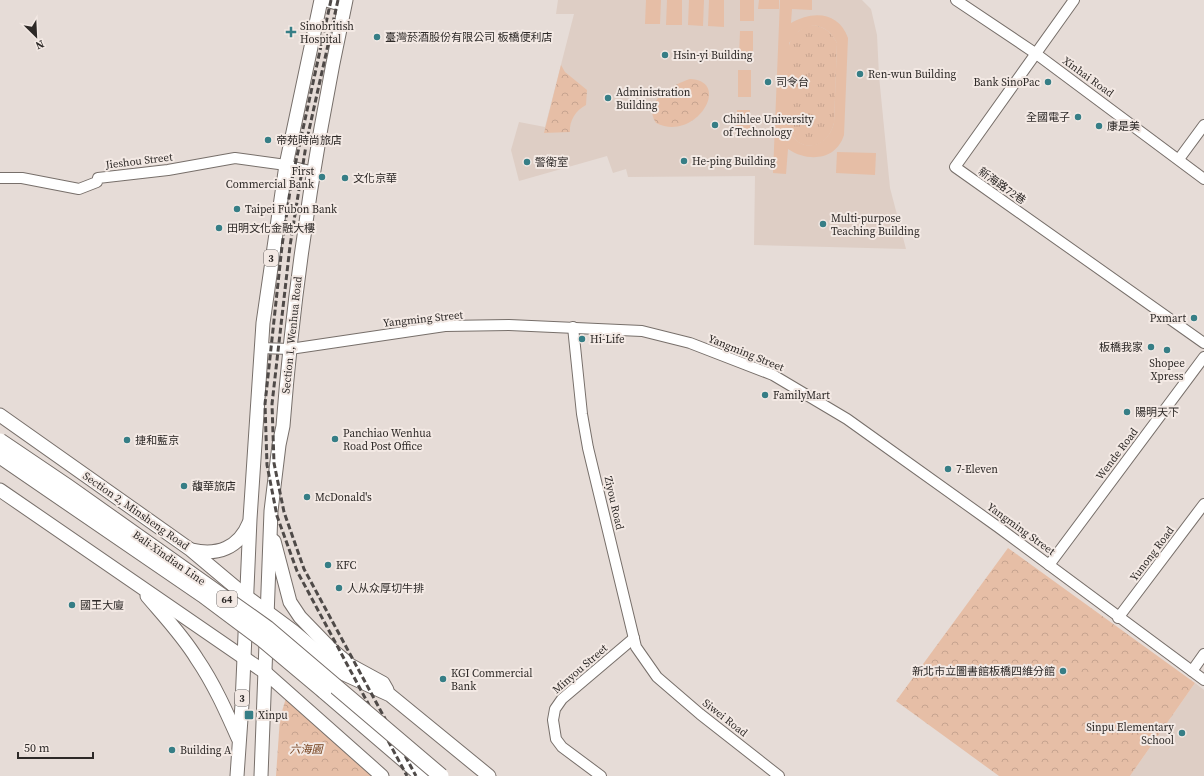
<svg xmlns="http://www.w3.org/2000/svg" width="1204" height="776" font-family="'Source Serif 4','Noto Sans TC',serif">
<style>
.built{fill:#decec5}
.grass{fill:url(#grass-tufts)}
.park{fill:url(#park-crowns)}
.pitch{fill:#e6bea6;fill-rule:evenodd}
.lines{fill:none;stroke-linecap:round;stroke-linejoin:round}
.minor-casing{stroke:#776f6a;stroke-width:12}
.major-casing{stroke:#776f6a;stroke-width:15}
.highway-casing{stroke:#776f6a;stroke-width:17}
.minor{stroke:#fff;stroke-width:10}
.major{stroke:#fff;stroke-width:13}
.highway{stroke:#fff;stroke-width:15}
.rail{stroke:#4f4a48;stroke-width:3;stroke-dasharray:6 3;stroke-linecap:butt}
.highway-bridge-casing{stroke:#776f6a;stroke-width:17;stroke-linecap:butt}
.highway-bridge{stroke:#fff;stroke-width:15}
.poi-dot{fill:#367e86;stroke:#f3e9e4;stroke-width:1.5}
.labels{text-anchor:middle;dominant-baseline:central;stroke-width:4;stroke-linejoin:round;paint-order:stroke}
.shield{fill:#f3e9e4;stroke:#686360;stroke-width:1}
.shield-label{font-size:10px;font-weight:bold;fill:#2d2927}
.poi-label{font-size:11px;fill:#2d2927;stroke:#f3e9e4;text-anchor:start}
.street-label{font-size:11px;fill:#2d2927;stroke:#f3e9e4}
.park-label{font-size:11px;font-style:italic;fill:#723d18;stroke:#f3e9e4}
</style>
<defs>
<pattern id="grass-tufts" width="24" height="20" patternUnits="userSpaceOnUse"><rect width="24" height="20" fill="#e6bea6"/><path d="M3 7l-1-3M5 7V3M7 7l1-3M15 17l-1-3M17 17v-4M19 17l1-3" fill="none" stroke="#c6a38f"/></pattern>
<pattern id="park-crowns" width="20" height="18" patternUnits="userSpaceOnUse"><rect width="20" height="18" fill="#e6bea6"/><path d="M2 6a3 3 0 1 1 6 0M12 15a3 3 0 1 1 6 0" fill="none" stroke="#c6a38f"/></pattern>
</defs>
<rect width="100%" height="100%" fill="#e6dcd7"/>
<g class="built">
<path d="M558 0H862L871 9 877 35 879 76 890 188 906 249 754 245 755 176 628 177 626 169 613 173 607 156 519 181 511 150 519 122 545 127 574 14H556Z"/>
<path d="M1195 683 1204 690V776H1130Z"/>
</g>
<path class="grass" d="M814 25C826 28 831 32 837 43L834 123C828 148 802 155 789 131 787 119 786 50 790 42 794 32 804 27 814 25Z"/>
<g class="park">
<path d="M561 65 565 72 587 90 586 105C576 110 569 121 570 132L544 133Z"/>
<path d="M690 79C733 81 695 143 656 123 641 101 674 84 690 79Z"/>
<path d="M1008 548 1195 683 1130 776H999L896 701Z"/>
<path d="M286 698 382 776H276L280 718Z"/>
</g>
<g class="pitch">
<path d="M646 0H661L660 24H645Z"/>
<path d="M667 0H682V25H666Z"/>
<path d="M689 0H704L703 26 688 25Z"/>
<path d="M709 0H724V27L708 26Z"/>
<rect x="740" y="0" width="14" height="21"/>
<path d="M759 0H779V9H758Z"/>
<path d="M780 0H812V10L792 9 791 23C813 10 839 12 848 38L844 135C836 161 807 162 788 149L786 174 773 173ZM814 25C826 28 831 32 837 43L834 123C828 147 802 155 789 131V43L799 31Z"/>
<path d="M740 31H753V57H739Z"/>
<rect x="738" y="70" width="13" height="27"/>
<path d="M737 110H750V137H736Z"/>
<path d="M837 152 876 153 875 175 836 173Z"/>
</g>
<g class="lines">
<g class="minor-casing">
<g id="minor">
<path d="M321 0 345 7"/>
<path d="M956 0 1035 53 1204 179"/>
<path d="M1074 0 955 167 1204 343"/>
<path d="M1179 159 1204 125"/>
<path d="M0 178H22L79 189 97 182 98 178 168 170 235 158 286 165 314 172"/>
<path d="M573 327 582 414 588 448 636 647 657 677 700 714 779 776"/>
<path d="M260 348 290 349 445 326 509 325 642 331 690 343 773 375 847 419 998 527 1204 680"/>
<path d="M1049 565 1204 357"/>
<path d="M1118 618 1204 504"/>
<path d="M1192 671 1204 654"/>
<path d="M601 776 562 747 556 739 553 720 555 709 562 699 634 638"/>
</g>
</g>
<g class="major-casing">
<g id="major">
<path d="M0 415 191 550 247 597 293 631 342 673 390 695 489 776"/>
<path d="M0 490 266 673 382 776"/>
<path d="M274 541 290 602 300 617 331 649 350 665 383 683 387 690"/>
<path d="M192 550C217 556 239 548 249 523"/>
<path d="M147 596C164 616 183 636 197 659 214 684 226 711 238 738"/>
<path d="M237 776 242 704 250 519 263 323 286 165 321 0"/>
<path d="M261 776 271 511 279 445 283 426C294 283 316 140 346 0"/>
</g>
</g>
<g class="highway-casing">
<path id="highway" d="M324 691 423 776"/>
</g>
<use href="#minor" class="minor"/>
<use href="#major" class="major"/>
<use href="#highway" class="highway"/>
<g class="rail">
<path d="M331 0 291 184 282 246 265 404 267 465 277 516 297 571 407 776"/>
<path d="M338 0 307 139 290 246 272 404 274 463 284 512 304 569 416 776"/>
</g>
<g class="highway-bridge-casing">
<g id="highway-bridge">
<path d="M0 441 68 487 267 628 441 776"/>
<path d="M0 456 203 595 262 639 324 691"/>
</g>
</g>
<use href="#highway-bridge" class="highway-bridge"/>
</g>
<g class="poi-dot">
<path d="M289 26h4v4h4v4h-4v4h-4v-4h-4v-4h4z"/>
<circle cx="377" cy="37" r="4"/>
<circle cx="665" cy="55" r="4"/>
<circle cx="860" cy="74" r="4"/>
<circle cx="768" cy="82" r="4"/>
<circle cx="1048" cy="82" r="4"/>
<circle cx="608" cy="98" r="4"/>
<circle cx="1078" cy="117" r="4"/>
<circle cx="715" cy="125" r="4"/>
<circle cx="1099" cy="126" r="4"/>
<circle cx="268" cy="140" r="4"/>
<circle cx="684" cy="161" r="4"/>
<circle cx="527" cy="162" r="4"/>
<circle cx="322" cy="177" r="4"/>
<circle cx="345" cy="178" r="4"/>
<circle cx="237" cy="209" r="4"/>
<circle cx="823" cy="224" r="4"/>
<circle cx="219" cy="228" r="4"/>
<circle cx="1194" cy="318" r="4"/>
<circle cx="582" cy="339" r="4"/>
<circle cx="1151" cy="347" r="4"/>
<circle cx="1167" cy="350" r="4"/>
<circle cx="765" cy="395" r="4"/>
<circle cx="1127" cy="412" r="4"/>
<circle cx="335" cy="439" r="4"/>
<circle cx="127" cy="440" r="4"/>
<circle cx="948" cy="469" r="4"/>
<circle cx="184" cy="486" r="4"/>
<circle cx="307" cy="497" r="4"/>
<circle cx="328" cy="565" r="4"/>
<circle cx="339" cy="588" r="4"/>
<circle cx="72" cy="605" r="4"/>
<circle cx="1063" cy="671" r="4"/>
<circle cx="443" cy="679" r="4"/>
<rect x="244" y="710" width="10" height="10" rx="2"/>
<circle cx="1182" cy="733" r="4"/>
<circle cx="172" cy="750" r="4"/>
</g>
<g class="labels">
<g class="shield">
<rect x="264" y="250" width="14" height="16" rx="3"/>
<rect x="217" y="591" width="20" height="16" rx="3"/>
<rect x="235" y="690" width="14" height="16" rx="3"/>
</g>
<g class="shield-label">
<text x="271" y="258">3</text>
<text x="227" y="599">64</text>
<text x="242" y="698">3</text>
</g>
<g class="poi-label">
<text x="300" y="26">Sinobritish<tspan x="300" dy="13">Hospital</tspan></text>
<text x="385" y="37">臺灣菸酒股份有限公司 板橋便利店</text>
<text x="673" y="55">Hsin-yi Building</text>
<text x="868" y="74">Ren-wun Building</text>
<text x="776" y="82">司令台</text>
<text x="1040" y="82" text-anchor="end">Bank SinoPac</text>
<text x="616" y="92">Administration<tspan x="616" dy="13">Building</tspan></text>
<text x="1070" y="117" text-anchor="end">全國電子</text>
<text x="723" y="119">Chihlee University<tspan x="723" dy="13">of Technology</tspan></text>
<text x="1107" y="126">康是美</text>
<text x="276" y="140">帝苑時尚旅店</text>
<text x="692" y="161">He-ping Building</text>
<text x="535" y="162">警衛室</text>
<text x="314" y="171" text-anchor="end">First<tspan x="314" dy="13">Commercial Bank</tspan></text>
<text x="353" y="178">文化京華</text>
<text x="245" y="209">Taipei Fubon Bank</text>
<text x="831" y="218">Multi-purpose<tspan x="831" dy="13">Teaching Building</tspan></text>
<text x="227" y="228">田明文化金融大樓</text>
<text x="1186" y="318" text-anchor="end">Pxmart</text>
<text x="590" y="339">Hi-Life</text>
<text x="1143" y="347" text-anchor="end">板橋我家</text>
<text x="1167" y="363" text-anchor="middle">Shopee<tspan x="1167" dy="13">Xpress</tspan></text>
<text x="773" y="395">FamilyMart</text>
<text x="1135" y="412">陽明天下</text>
<text x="343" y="433">Panchiao Wenhua<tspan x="343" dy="13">Road Post Office</tspan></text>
<text x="135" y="440">捷和藍京</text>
<text x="956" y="469">7-Eleven</text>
<text x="192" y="486">馥華旅店</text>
<text x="315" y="497">McDonald's</text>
<text x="336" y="565">KFC</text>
<text x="347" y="588">人从众厚切牛排</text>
<text x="80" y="605">國王大廈</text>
<text x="1055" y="671" text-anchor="end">新北市立圖書館板橋四維分館</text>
<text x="451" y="673">KGI Commercial<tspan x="451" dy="13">Bank</tspan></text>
<text x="258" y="715">Xinpu</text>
<text x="1174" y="727" text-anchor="end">Sinpu Elementary<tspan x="1174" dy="13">School</tspan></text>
<text x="180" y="750">Building A</text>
</g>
<g class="street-label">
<text transform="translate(1088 77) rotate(36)">Xinhai Road</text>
<text transform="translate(139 161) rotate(-7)">Jieshou Street</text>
<text transform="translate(1002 186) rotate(35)">新海路72巷</text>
<text transform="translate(423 319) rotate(-6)">Yangming Street</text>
<text transform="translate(292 335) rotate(-84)">Section 1, Wenhua Road</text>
<text transform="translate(746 353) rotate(22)">Yangming Street</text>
<text transform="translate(1117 454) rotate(-53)">Wende Road</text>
<text transform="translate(614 503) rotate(77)">Ziyou Road</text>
<text transform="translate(136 511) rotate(35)">Section 2, Minsheng Road</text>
<text transform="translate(1021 529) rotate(36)">Yangming Street</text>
<text transform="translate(1152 554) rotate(-53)">Yunong Road</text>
<text transform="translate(169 558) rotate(35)">Bali-Xindian Line</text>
<text transform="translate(580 669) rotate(-41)">Minyou Street</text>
<text transform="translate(725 718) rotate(38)">Siwei Road</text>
</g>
<g class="park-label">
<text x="306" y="749">六海園</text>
</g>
</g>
<g transform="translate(36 36) rotate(156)" stroke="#f3e9e4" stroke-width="3" paint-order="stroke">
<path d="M0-3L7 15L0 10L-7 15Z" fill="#2d2927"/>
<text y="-6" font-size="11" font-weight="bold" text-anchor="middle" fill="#2d2927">N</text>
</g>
<path d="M18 752v6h75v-6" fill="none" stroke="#2d2927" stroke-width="2"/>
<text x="24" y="752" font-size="12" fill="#2d2927" stroke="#f3e9e4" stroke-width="3" paint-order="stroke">50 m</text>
</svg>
